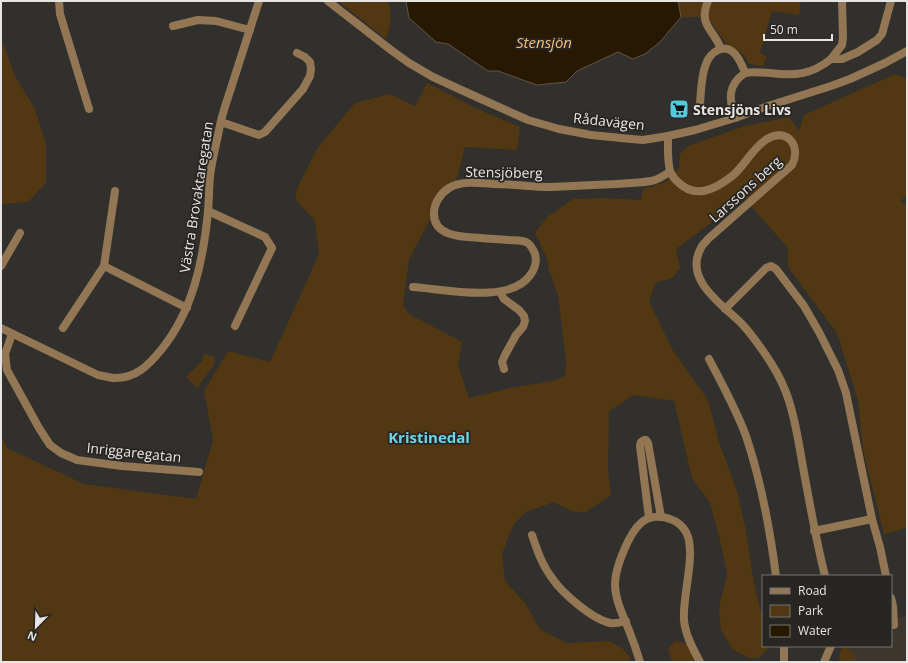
<svg xmlns="http://www.w3.org/2000/svg" width="908" height="663" font-family="'Open Sans',sans-serif">
<style>
.built{fill:#3d362e}
.green{fill:#513712}
.water{fill:#281701;stroke:#615545}
.lines{fill:none;stroke-linecap:round;stroke-linejoin:round}
.minor{stroke:#937653;stroke-width:8}
.tertiary{stroke:#937653;stroke-width:8}
.labels{text-anchor:middle;dominant-baseline:central;stroke-width:3.5;stroke-linejoin:round;paint-order:stroke}
.poi-label{font-size:14px;font-weight:bold;fill:#e7e5e3;stroke:#282623;text-anchor:start}
.street-label{font-size:14px;fill:#e7e5e3;stroke:#282623}
.water-label{font-size:15px;font-style:italic;fill:#f5be7a;stroke:#282623}
.neighbourhood-label{font-size:15px;font-weight:bold;fill:#6cd4e8;stroke:#282623}
</style>
<rect width="100%" height="100%" fill="#32302d"/>
<path class="built" d="M891 617H907V662H857L853 653 846 646H891Z"/>
<g class="green">
<path d="M338 1H387C393 13 390 27 386 39Z"/>
<path d="M678 1H801L799 15 772 11 760 53 767 56 763 66 749 64 743 54 725 42 707 17H681Z"/>
<path d="M1 37 15 76 35 109 46 144V183L28 202 1 204Z"/>
<path d="M895 74 907 79V196L900 201 907 206V528L884 534 863 450 858 400 837 333 788 267V248L744 198 676 249 680 268 672 278 655 283 649 301 672 349 708 400 719 442 737 491 745 526 754 584 763 620V646H767V650L759 658H749L733 650 721 630 719 608 727 574 721 544 710 503 692 478 674 401 634 395 609 411 608 471 611 495 585 513 571 511 554 502 526 512 515 523 509 535 502 554 505 581 525 603 540 629 566 643 609 641 622 648 631 658 630 662H1V436L7 448 84 484 196 499 213 440 204 391 228 351 270 362 319 254 315 221 295 199 299 184 318 147 355 103 390 94 415 106 427 83 451 95 475 108 520 127 517 150 465 147 458 175 452 190 444 194 409 259 403 305 409 314 462 342 458 365 469 398 510 388 552 381 565 376 566 362 558 295 549 270 547 259 535 233 547 217 573 199 602 198 641 200 643 189 666 182 679 168 680 154 688 146 745 126 789 117 799 131 804 115Z"/>
<path d="M204 354 215 357 214 365 197 388 186 377 202 361Z"/>
<path d="M675 641 688 644 695 662H672L668 649Z"/>
<path d="M845 646H846L853 653 857 662H840L839 656 842 648Z"/>
</g>
<path class="water" d="M406 1H678L681 17 660 42 645 54 633 59 618 52 577 71 566 82 537 85 498 71H488L448 44 436 42 409 18Z"/>
<g class="lines">
<g class="minor">
<path d="M59 1 60 14 89 109"/>
<path d="M708 1C698 26 713 28 721 49"/>
<path d="M842 1 843 38 842 45 831 59H842L858 52 877 40 882 34 891 1"/>
<path d="M173 26 198 20 216 21 250 30"/>
<path d="M745 73C753 71 762 73 770 73 795 76 811 75 831 59"/>
<path d="M700 104C701 91 701 76 706 64 708 58 712 53 718 50 733 43 741 62 745 73 727 85 729 100 735 118"/>
<path d="M221 122 259 135 265 132 303 89 310 76 311 69 310 62 305 57 297 53"/>
<path d="M668 136C668 146 667 165 671 173 673 177 675 180 679 183 696 199 715 189 731 177 745 166 752 148 767 139 787 127 802 146 792 165L708 239C706 242 702 245 701 248 683 280 723 305 742 324 753 336 762 349 771 363 778 374 785 388 789 401 797 426 800 452 805 478 811 511 817 544 825 576"/>
<path d="M208 211 265 237 272 248 235 326"/>
<path d="M1 266 20 233"/>
<path d="M104 266 115 191"/>
<path d="M413 287C444 289 511 305 531 274 535 268 537 261 535 254 533 249 530 244 526 242 521 240 514 240 508 240 499 239 490 239 481 238 463 237 433 237 434 213 434 203 441 193 449 188 462 180 480 183 494 184 513 184 532 187 551 187 573 186 594 185 615 184 627 183 640 183 651 181 658 180 664 175 670 172"/>
<path d="M500 292 504 299 519 310 524 316 525 321 523 327 516 335 505 355 502 362 504 369"/>
<path d="M725 309 766 268 771 266 776 269 804 306 819 332 838 370 846 393 872 519 880 547 886 576"/>
<path d="M1 328 98 375C103 376 108 377 113 378 135 379 148 366 161 350 193 311 203 261 208 212 209 200 209 188 210 176 212 159 217 142 220 125 223 111 228 98 232 85 241 57 250 29 259 1"/>
<path d="M63 328 104 266 187 308"/>
<path d="M12 334 5 354 7 370 39 428 50 445 61 453 77 460 122 466 199 472"/>
<path d="M709 359C722 384 736 409 746 436 761 481 770 529 776 576"/>
<path d="M649 518 640 446 641 442 644 440H646L648 443 661 517"/>
<path d="M814 531 872 519"/>
<path d="M532 535C537 550 542 565 552 578 562 593 592 619 610 623 616 624 620 623 626 621"/>
<path d="M891 598 893 606 894 625"/>
<path d="M784 646V662"/>
<path d="M640 662C637 652 634 643 630 633 624 617 615 601 615 584 615 568 629 533 641 523 648 516 661 515 670 519 676 521 682 525 686 532 697 552 682 596 684 620 685 634 693 649 700 662"/>
<path d="M824 662 831 646"/>
</g>
<path class="tertiary" d="M328 1 391 50 409 63 433 77 481 99 528 120 559 129 591 135 631 139 643 140 668 136 695 130 735 118 768 106 831 86 850 79 885 63 907 51"/>
</g>
<defs>
<g id="supermarket-square" transform="scale(1)"><rect x="-9" y="-9" width="18" height="18" rx="4" fill="#55cadf" stroke="#282623"/><path d="M-6-5.5h2.5l.6 2H6L4.5 2H-2.5L-4.4-4H-6ZM-1.5 3.2a1.3 1.3 0 1 0 .1 0ZM3 3.2a1.3 1.3 0 1 0 .1 0Z" fill="#111"/></g>
</defs>
<g fill-rule="evenodd">
<use href="#supermarket-square" x="679" y="109"/>
</g>
<g class="labels">
<g class="poi-label">
<text x="693" y="109">Stensjöns Livs</text>
</g>
<g class="street-label">
<text transform="translate(609 121) rotate(6)">Rådavägen</text>
<text transform="translate(504 172) rotate(1)">Stensjöberg</text>
<text transform="translate(745 189) rotate(-42)">Larssons berg</text>
<text transform="translate(196 197) rotate(-81)">Västra Brovaktaregatan</text>
<text transform="translate(134 452) rotate(6)">Inriggaregatan</text>
</g>
<g class="water-label">
<text x="544" y="42">Stensjön</text>
</g>
<g class="neighbourhood-label">
<text x="429" y="437">Kristinedal</text>
</g>
</g>
<rect width="908" height="663" fill="none" stroke="#e7e5e3" stroke-width="4"/>
<rect x="762" y="575" width="130" height="72" fill="#282623" stroke="#747270"/>
<rect x="770" y="588" width="20" height="6" fill="#937653" stroke="#747270"/>
<text x="798" y="595" font-size="12" fill="#e7e5e3">Road</text>
<rect x="770" y="605" width="20" height="12" fill="#513712" stroke="#747270"/>
<text x="798" y="615" font-size="12" fill="#e7e5e3">Park</text>
<rect x="770" y="625" width="20" height="12" fill="#281701" stroke="#747270"/>
<text x="798" y="635" font-size="12" fill="#e7e5e3">Water</text>
<g transform="translate(36 627) rotate(203)" stroke="#282623" stroke-width="3" paint-order="stroke">
<path d="M0-3L7 15L0 10L-7 15Z" fill="#e7e5e3"/>
<text y="-6" font-size="11" font-weight="bold" text-anchor="middle" fill="#e7e5e3">N</text>
</g>
<path d="M764 34v6h68v-6" fill="none" stroke="#e7e5e3" stroke-width="2"/>
<text x="770" y="34" font-size="12" fill="#e7e5e3" stroke="#282623" stroke-width="3" paint-order="stroke">50 m</text>
</svg>
